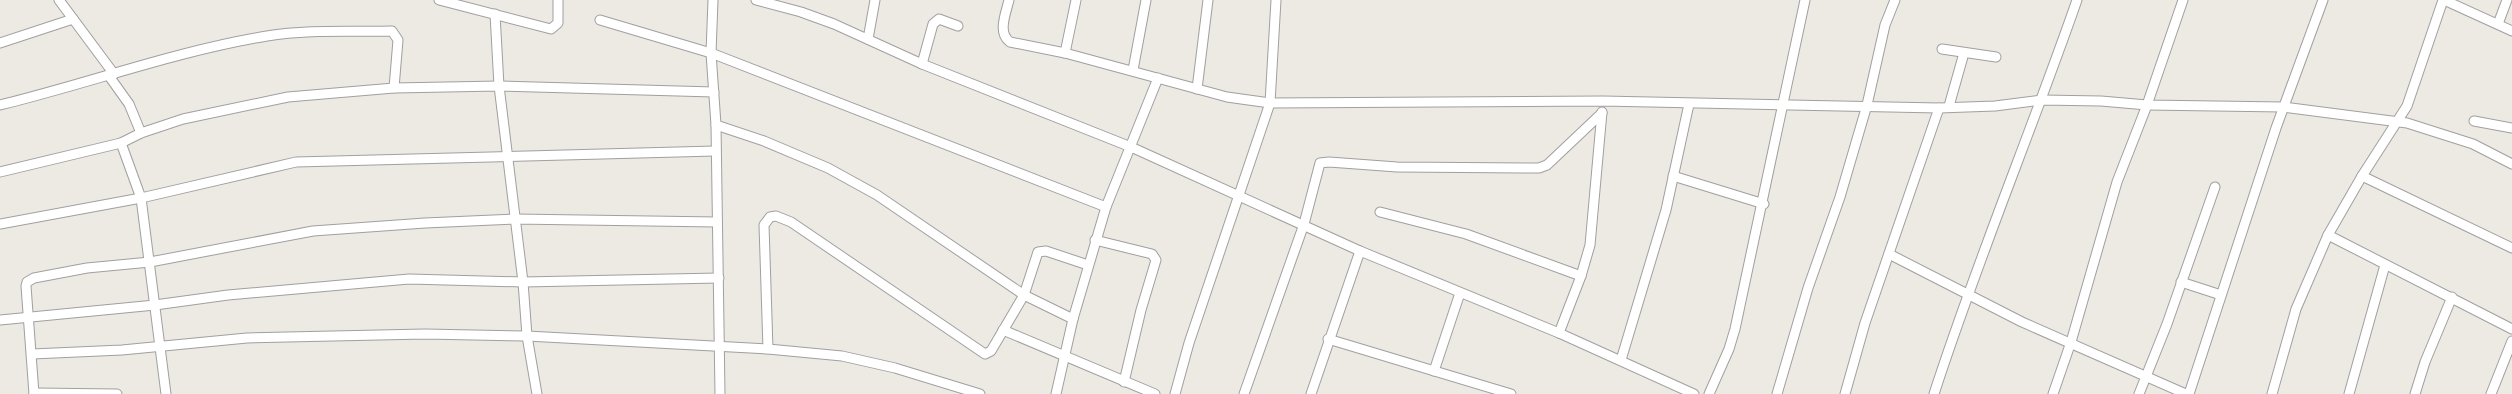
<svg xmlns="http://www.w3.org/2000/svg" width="2512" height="394" font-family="'Archivo Narrow',sans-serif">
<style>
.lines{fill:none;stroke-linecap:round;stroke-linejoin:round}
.street-casing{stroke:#a0a0a0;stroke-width:11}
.street{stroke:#fff;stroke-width:9}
</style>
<rect width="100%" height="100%" fill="#ede9e3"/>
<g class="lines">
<g class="street-casing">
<g id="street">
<path d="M59 0 114 74"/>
<path d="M439 0 551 29 558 23V0"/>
<path d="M713 0 711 53 716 125 720 394"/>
<path d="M756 0 801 12 834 24 922 64 1131 147 1360 251 1559 333 1694 394"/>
<path d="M1009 0C1006 13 997 33 1010 42L1065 53 1227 97 1270 103 1603 101 1939 108 1995 106 2042 100 2101 101 2147 105 2283 107 2407 123 2473 144 2512 164"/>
<path d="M2444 0 2512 31"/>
<path d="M495 14 499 86 523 282 527 336 537 394"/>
<path d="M600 20 711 53 1106 207"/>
<path d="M2498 24 2507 0"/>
<path d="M868 39 875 0"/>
<path d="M0 43 73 19"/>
<path d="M1942 49 1996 57"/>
<path d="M1065 53 1076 0"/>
<path d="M922 64 933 24 939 19 958 26"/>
<path d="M1133 70 1146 0"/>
<path d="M109 76 129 104 141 133"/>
<path d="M1197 89 1208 0"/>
<path d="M0 105C90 83 176 51 267 36 308 29 351 32 392 31L398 40 394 88"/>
<path d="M1949 106 1964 53"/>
<path d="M2474 121 2512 128"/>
<path d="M716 125 764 141 828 168 877 195 1024 295 1073 319"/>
<path d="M121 143 141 198 166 394"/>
<path d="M0 172 121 143 141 133 183 119 288 97 394 88 499 86 714 92"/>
<path d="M1673 176 1764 204"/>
<path d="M2362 176 2512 248"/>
<path d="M1380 212 1466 234 1581 276"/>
<path d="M0 224 141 198 296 162 715 151"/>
<path d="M2328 235 2512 329"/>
<path d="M1095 240 1152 254 1156 260 1141 310 1124 382"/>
<path d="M1889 254 2022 322 2186 394"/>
<path d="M2181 282 2221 295"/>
<path d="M0 320 155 305 228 295 409 279 523 282 719 278"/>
<path d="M1003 330 1155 394"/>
<path d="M1559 333 1581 276 1590 245 1602 112"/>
<path d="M1328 339 1511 394"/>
<path d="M768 349 764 225 770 217 776 216 791 222 985 354 991 351 1024 295 1038 252 1046 251 1088 265"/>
<path d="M32 354 122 350 247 338 287 337 425 334 527 336 768 349 842 356 895 368 980 394"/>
<path d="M1621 360 1666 210 1689 104"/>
<path d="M1434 371 1460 293"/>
<path d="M34 393 117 394"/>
<path d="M34 394 26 286 27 282 34 278 87 268 150 262 313 231 425 223 515 219 717 222"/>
<path d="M1056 394 1073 319 1106 207 1158 78"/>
<path d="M1175 394 1189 343 1270 103 1276 0"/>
<path d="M1244 394 1304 224 1320 163 1329 162 1397 167 1539 168 1547 165 1602 113"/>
<path d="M1311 394 1360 251"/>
<path d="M1709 394 1729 349 1735 329 1805 0"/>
<path d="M1777 394 1808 288 1840 197 1867 105 1885 25 1895 0"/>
<path d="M1845 394 1865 323 1939 108"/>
<path d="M1934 394C1977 261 2031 132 2077 0"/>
<path d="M2053 394 2071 342 2117 182 2147 105 2183 0"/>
<path d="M2139 394 2167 324 2215 187"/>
<path d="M2189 394 2276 128 2323 0"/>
<path d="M2272 394 2296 309 2328 235 2362 176 2407 106 2443 0"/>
<path d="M2349 394 2385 265"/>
<path d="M2415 394 2425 362 2452 297"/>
<path d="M2491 394 2512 341"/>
</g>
</g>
<use href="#street" class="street"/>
</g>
</svg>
